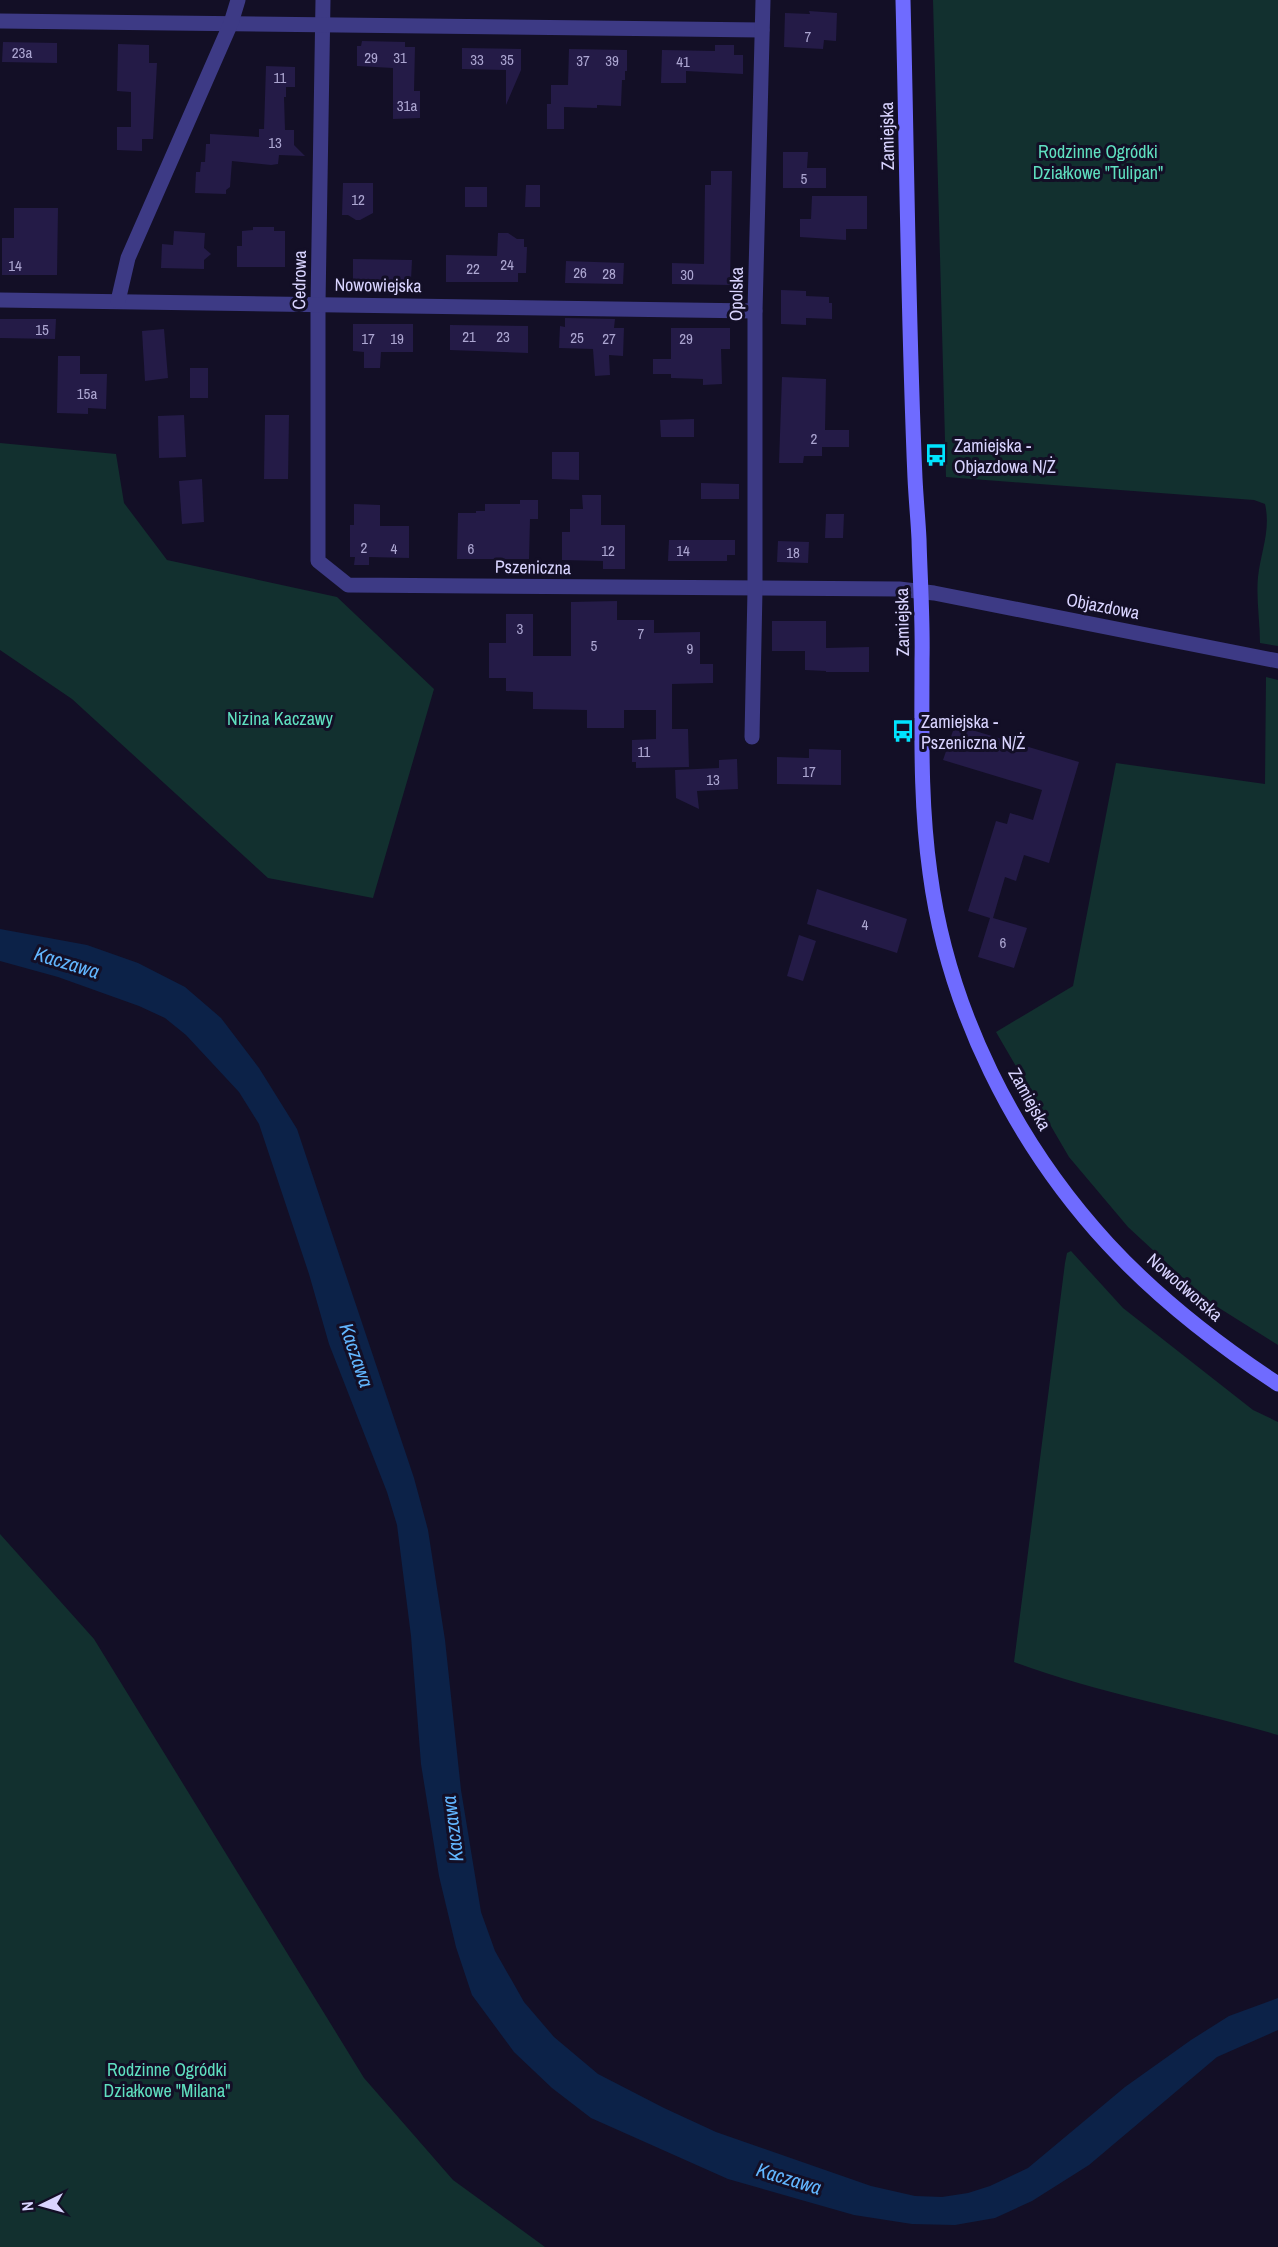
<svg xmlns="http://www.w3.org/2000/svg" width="1278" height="2247" font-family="'Archivo Narrow',sans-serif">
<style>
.green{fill:#12302f}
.water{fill:#0c2248}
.building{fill:#241b47}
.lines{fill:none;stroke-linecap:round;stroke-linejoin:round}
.street{stroke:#3d3a85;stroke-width:15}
.secondary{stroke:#6f6bff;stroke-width:15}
.labels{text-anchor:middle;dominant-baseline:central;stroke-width:6;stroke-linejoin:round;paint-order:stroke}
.number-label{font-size:15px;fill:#aca6d1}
.street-label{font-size:18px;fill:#d9d4ff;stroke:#130f26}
.park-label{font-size:18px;fill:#5fe0c0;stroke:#130f26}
.poi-label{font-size:18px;fill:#d9d4ff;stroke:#130f26;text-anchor:start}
.water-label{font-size:20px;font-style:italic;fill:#62b6ff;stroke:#130f26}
</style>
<rect width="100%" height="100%" fill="#130f26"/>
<g class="green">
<path d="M933 0H1278V646L1260 643C1260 622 1256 598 1258 577 1261 551 1271 530 1265 504L1254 500 946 477Z"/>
<path d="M0 443 116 454 124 503 167 560 337 597 434 689 373 898 268 878 72 699 0 650Z"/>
<path d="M1266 677 1278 680V1345L1208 1301 1128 1227 1069 1157 996 1032 1073 986 1116 763 1265 784Z"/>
<path d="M1071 1251 1123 1308 1253 1410 1278 1422V1735C1190 1709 1100 1694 1014 1662L1065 1263 1067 1253Z"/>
<path d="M0 1534 94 1639 364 2078 453 2180 545 2247H0Z"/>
</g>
<path class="water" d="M0 929 87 945 138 963 185 987 221 1018 259 1068 297 1129 414 1478 428 1530 445 1640 461 1790 481 1912 495 1951 524 2002 554 2037 598 2074 664 2108 716 2132 871 2186 915 2196 942 2197 968 2193 990 2186 1028 2168 1125 2087 1191 2040 1229 2016 1278 1998V2030L1217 2057 1089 2165 1032 2201 995 2218 955 2225 912 2224 854 2215 728 2179 591 2118 552 2088 514 2052 472 1995 456 1947 439 1876 421 1764 411 1636 397 1525 387 1492 329 1344 309 1274 259 1124 239 1092 186 1035 165 1018 139 1006 58 977 0 961Z"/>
<g class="building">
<path d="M809 11 837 13 836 41 824 40 823 49 784 47 785 13 810 14Z"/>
<path d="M362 41 405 42V47H415L414 91H420V118L393 119V68L357 66V46H361Z"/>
<path d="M3 42 57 43V63L2 62Z"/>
<path d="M118 44 149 45V63H157L153 139H142V151L117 150V127H131V92L117 91Z"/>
<path d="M715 45H734V55H743V74L686 71V83H661L662 50 715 51Z"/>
<path d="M462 48 521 49V70L506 105V70L462 69Z"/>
<path d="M569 49 627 50V71H625V80H622L621 106 597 105V108L564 107V129H547V104H551V85H568Z"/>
<path d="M266 66 295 67V87H286V97H284L285 130H294V145L305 156 279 155 278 164 271 165 232 161 230 187 226 190V194L195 193 196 172H200L201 162H205L206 144H210V134L259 137V129H264Z"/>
<path d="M783 152H808L807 168H826V188H783Z"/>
<path d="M711 171H732L730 285 672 284V263L704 264 705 185H711Z"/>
<path d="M343 183H373V213L360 220H356L348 215H342Z"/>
<path d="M526 185H540V207H525Z"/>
<rect x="465" y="187" width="22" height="20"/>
<path d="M812 196H867V229H846V240L800 237V219H811Z"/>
<path d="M14 208H58L57 275H2V238H14Z"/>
<path d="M253 227H274V231H285V267H237V246H242V231L253 230Z"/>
<path d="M174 231 205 233 204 248 211 254 204 260V269L161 268 162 244 173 245Z"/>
<path d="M498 233H508L517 239H524V247H527L526 273H518V282H446V255L497 256Z"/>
<path d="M353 259 412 260 411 280H353Z"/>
<path d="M566 261 624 263 623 284 565 283Z"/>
<path d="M781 290 806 291V296L829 297V303H832V319L806 318V325L781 324Z"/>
<path d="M565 318 615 319 614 328H624L623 356 609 355 610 375 595 376 593 349 559 348 560 326 565 327Z"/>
<path d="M0 319H56L55 339 0 338Z"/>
<path d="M353 324H413V352H381L380 368H364V352L353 351Z"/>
<path d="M450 325 528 326V353L450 350Z"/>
<path d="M671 328H730V349H721L722 384 703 385V379L671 378V374H653V359H671Z"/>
<path d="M164 329 168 378 145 381 142 331Z"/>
<path d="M58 356H80V374H107L106 409 88 408V414L57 413Z"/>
<rect x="190" y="368" width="18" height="30"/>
<path d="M782 377 826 379 825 430H849V447H822V456H804L803 463H779Z"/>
<path d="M184 415 186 457 159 458 158 416Z"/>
<path d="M265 415H289L288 479H264Z"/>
<path d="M694 419V437H661L660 420Z"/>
<path d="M552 452H579V480L552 479Z"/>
<path d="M202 479 204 522 182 524 179 481Z"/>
<path d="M701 483 739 484V499H701Z"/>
<path d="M582 495H601V525H625V569H603V561L562 560V532H570V509H583Z"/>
<path d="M520 500H538V519H530L529 559H457L458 513H476V511H485V504H520Z"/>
<path d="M354 504 380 505V526H409V558L369 557V565H354L355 557H350V525H354Z"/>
<path d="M826 514H844L843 538H825Z"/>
<path d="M669 540H735V555H727V561H668Z"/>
<path d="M778 541 809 542 808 563 777 562Z"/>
<path d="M617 601V620H654V633L700 632V664H713V683L672 684V729H688L689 767 636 768V762H632V740L656 739V710H624V728H587V710L533 709V692L506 691V678H489V643H506V614H533V656H571V602Z"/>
<path d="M772 621H826V648L869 647V672H826V671L805 670V651H772Z"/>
<path d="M955 725 1079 762 1049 863 1024 855 1016 881 1005 877 993 918 1027 928 1014 968 978 957 990 918 968 911 996 821 1007 824 1010 813 1033 820 1042 790 943 760Z"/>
<path d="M809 749 841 750V785L777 784V757L809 758Z"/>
<path d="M737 759 738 789 697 791 699 809 676 798 675 770 719 768V760Z"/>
<path d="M817 889 907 919 897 953 807 924Z"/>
<path d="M799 935 816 941 803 981 787 976Z"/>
</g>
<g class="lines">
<g class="street">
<path d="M323 0 318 304V561L348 585 899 589 934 593 1278 661"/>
<path d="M0 21 762 30"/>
<path d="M0 300 755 311"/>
<path d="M118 301 128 258 231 23 238 0"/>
<path d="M752 737 755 590V311L763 0"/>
</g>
<path class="secondary" d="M903 0C907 159 908 319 915 478 916 499 918 519 919 539 920 580 923 620 922 661 922 732 920 802 930 873 948 1010 1015 1143 1108 1244 1158 1298 1217 1344 1278 1384"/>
</g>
<defs>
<g id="bus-bare" transform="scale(1.8)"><path d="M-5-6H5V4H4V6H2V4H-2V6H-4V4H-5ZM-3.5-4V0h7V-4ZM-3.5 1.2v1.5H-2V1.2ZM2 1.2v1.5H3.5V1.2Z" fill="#00e5ff" stroke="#130f26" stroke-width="2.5" paint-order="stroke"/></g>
</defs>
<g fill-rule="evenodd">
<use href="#bus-bare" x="936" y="455"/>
<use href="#bus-bare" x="903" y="731"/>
</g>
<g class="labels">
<g class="number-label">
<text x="808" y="36">7</text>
<text x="22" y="52">23a</text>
<text x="371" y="57">29</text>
<text x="400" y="57">31</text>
<text x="477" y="59">33</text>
<text x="507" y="59">35</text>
<text x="583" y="60">37</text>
<text x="612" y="60">39</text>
<text x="683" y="61">41</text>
<text x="280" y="77">11</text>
<text x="407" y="105">31a</text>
<text x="275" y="142">13</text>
<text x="804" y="178">5</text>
<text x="358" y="199">12</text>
<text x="507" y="264">24</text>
<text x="15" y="265">14</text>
<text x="473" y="268">22</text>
<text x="580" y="272">26</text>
<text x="609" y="273">28</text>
<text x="687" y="274">30</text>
<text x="42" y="329">15</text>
<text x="469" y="336">21</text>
<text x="503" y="336">23</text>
<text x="577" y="337">25</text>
<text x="368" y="338">17</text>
<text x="397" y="338">19</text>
<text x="609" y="338">27</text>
<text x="686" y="338">29</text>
<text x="87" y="393">15a</text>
<text x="814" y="438">2</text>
<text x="364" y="547">2</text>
<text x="394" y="548">4</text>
<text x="471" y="548">6</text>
<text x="608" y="550">12</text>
<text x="683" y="550">14</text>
<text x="793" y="552">18</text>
<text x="520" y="628">3</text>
<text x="641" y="633">7</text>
<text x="594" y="645">5</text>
<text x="690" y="648">9</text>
<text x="644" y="751">11</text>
<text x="809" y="771">17</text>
<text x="713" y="779">13</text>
<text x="865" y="924">4</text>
<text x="1003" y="942">6</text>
</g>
<g class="street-label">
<text transform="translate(887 136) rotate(-91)">Zamiejska</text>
<text transform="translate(299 280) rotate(-89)">Cedrowa</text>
<text transform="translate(378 285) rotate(1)">Nowowiejska</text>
<text transform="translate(736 294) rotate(-89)">Opolska</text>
<text transform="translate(533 567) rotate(1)">Pszeniczna</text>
<text transform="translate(1103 606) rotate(11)">Objazdowa</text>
<text transform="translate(902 622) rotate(-91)">Zamiejska</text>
<text transform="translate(1030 1099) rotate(61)">Zamiejska</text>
<text transform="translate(1185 1287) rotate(41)">Nowodworska</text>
</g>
<g class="park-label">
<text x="1098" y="151">Rodzinne Ogródki<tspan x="1098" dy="21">Działkowe "Tulipan"</tspan></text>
<text x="280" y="718">Nizina Kaczawy</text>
<text x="167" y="2069">Rodzinne Ogródki<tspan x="167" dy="21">Działkowe "Milana"</tspan></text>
</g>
<g class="poi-label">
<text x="954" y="445">Zamiejska -<tspan x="954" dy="21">Objazdowa N/Ż</tspan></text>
<text x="921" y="721">Zamiejska -<tspan x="921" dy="21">Pszeniczna N/Ż</tspan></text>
</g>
<g class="water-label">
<text transform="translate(67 962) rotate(17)">Kaczawa</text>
<text transform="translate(357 1355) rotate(71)">Kaczawa</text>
<text transform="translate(452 1829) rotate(-97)">Kaczawa</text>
<text transform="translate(789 2178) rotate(17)">Kaczawa</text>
</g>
</g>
<g transform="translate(42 2205) rotate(265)" stroke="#130f26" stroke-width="4.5" paint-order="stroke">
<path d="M0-4.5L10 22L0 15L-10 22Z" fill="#d9d4ff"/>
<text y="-9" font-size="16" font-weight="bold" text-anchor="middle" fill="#d9d4ff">N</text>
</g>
</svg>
